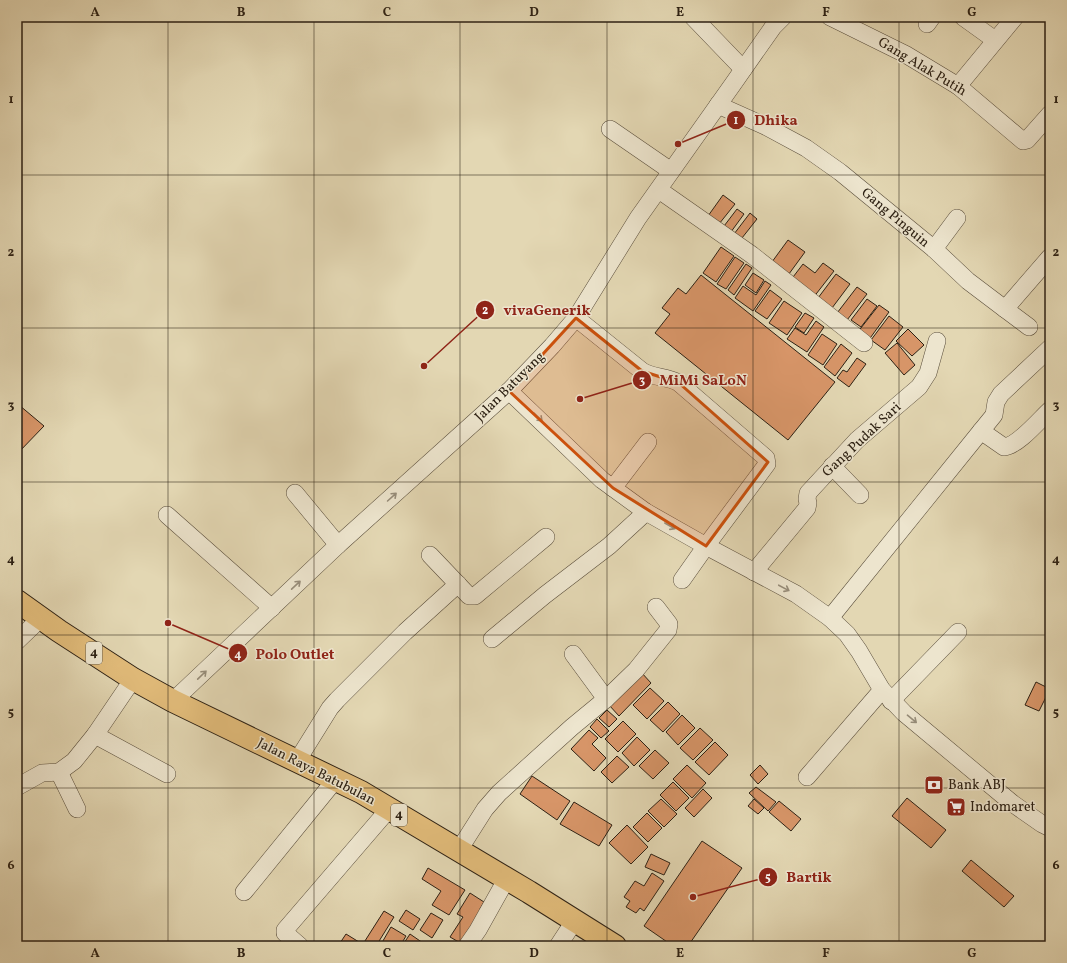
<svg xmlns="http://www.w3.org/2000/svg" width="1067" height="963" font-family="Vollkorn,serif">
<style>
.building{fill:#d79568;stroke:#2d2114}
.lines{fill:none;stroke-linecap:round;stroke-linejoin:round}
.minor-casing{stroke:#5a4e3c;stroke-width:18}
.highway-casing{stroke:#2d2114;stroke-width:24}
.minor{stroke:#ede5ce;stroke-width:17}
.highway{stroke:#e2bc7a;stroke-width:22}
.oneway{stroke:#978d7a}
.marked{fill:#cc510d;fill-opacity:0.2;stroke:#cc510d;stroke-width:3;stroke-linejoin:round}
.grid{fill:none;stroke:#2d2114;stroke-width:1;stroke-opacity:0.55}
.labels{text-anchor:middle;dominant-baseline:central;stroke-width:3;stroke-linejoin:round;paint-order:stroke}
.shield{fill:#ede5ce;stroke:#675c4c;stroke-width:1}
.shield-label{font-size:13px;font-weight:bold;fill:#2d2114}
.street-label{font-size:14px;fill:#2d2114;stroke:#ede5ce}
.poi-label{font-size:14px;fill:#2d2114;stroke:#ede5ce;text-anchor:start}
.leader{fill:none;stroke:#8f2418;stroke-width:1.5}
.callout-dot{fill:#8f2418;stroke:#ede5ce;stroke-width:1.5}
.mark-label{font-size:12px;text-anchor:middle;font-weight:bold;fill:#fff}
.callout-label{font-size:15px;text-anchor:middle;font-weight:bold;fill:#8f2418;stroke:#ede5ce;stroke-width:3;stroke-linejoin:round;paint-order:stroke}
.neatline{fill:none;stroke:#2d2114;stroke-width:1.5}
.grid-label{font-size:13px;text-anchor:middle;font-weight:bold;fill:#2d2114}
</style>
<rect width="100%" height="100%" fill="#e3d7b3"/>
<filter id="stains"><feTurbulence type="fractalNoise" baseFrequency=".005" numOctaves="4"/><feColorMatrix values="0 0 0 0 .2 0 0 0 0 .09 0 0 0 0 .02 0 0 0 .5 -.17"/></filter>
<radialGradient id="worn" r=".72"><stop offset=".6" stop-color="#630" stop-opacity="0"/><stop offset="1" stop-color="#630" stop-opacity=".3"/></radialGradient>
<g class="building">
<path d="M723 195 735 204 719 224 708 216Z"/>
<path d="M737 209 744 214 728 236 721 230Z"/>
<path d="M750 213 757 219 738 243 731 238Z"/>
<path d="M788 240 805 252 786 278 769 266Z"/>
<path d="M721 247 734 256 716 282 703 273Z"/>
<path d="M735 257 744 263 726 289 717 284Z"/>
<path d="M823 263 834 271 813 298 790 281 803 264 815 273Z"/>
<path d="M746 264 752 268 734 295 728 290Z"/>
<path d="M753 273 764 280 756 293 745 285Z"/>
<path d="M836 274 850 284 832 308 818 298Z"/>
<path d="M701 275 835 382 788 440 655 333 670 314 662 308 678 288 686 294Z"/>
<path d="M765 281 771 285 753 311 735 298 743 286 756 295Z"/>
<path d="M857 287 867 294 844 324 834 317Z"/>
<path d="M770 290 782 299 767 319 755 311Z"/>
<path d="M867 299 877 306 861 327 851 320Z"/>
<path d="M784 301 802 313 787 335 769 323Z"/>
<path d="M879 305 889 312 868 341 857 333Z"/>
<path d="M805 313 814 318 804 333 795 327Z"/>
<path d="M889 316 903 327 885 350 871 340Z"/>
<path d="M816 321 824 327 807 352 787 339 795 328 806 335Z"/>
<path d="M908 329 924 345 912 356 896 341Z"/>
<path d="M822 334 837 344 823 365 808 355Z"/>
<path d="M897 343 915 365 904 375 885 353Z"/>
<path d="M841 344 852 353 835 376 824 367Z"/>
<path d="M857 358 866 364 849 387 837 378 843 370 847 372Z"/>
<path d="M19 405 44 426 17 454V407Z"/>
<path d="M641 672 651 683 619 716 609 705Z"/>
<path d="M1036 682 1050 689 1039 711 1025 705Z"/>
<path d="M650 688 664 701 647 719 633 705Z"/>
<path d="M668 702 680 714 663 732 650 720Z"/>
<path d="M607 710 617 719 609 727 599 718Z"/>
<path d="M682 715 695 728 678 745 666 732Z"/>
<path d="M597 719 609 731 601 738 590 727Z"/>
<path d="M623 721 636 734 618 752 605 739Z"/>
<path d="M700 728 713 740 693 760 680 748Z"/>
<path d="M589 730 598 738 592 744 606 758 594 771 571 749Z"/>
<path d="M637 737 650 750 634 766 622 753Z"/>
<path d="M715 742 728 755 709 775 695 762Z"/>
<path d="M655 750 669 763 653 779 639 766Z"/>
<path d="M617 756 629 767 612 783 601 772Z"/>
<path d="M687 765 706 783 692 798 673 779Z"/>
<path d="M760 765 768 774 758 784 750 775Z"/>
<path d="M532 776 570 801 557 820 520 794Z"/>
<path d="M673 782 689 798 676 811 660 795Z"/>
<path d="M756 787 776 802 768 811 749 793Z"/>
<path d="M703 789 712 798 694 817 685 808Z"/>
<path d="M907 798 946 830 931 848 892 816Z"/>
<path d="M661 799 677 814 664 827 648 811Z"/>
<path d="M754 799 764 808 758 814 748 806Z"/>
<path d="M779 801 801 819 791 831 769 812Z"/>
<path d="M574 802 612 825 599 846 560 824Z"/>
<path d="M647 813 662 828 648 842 633 827Z"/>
<path d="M627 825 648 847 631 864 609 843Z"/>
<path d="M702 841 742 868 688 946H673L644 926Z"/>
<path d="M651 854 670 863 664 875 645 867Z"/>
<path d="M971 860 1014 896 1004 907 962 871Z"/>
<path d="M428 868 465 890 449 915 432 905 441 891 422 879Z"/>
<path d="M652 873 664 881 644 911 640 908 636 913 626 907 630 901 624 897 635 881 644 886Z"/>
<path d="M470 893 484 902 480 909 485 912 464 945 450 937 463 917 457 914Z"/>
<path d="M406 910 420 919 413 930 399 921Z"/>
<path d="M384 911 394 917 376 946H367L363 944Z"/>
<path d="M431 913 443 920 432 938 420 930Z"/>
<path d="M391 927 406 936 400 946H380Z"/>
<path d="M346 934 359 942 356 946H338Z"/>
<path d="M410 934 423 943 421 946H408L404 943Z"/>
</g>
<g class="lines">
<g class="minor-casing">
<g id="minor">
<path d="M693 17 743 69"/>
<path d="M830 17 905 54 958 86 1023 141 1027 140 1050 114"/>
<path d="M963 17 995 40"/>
<path d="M927 24 932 17"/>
<path d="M958 86 1015 17"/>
<path d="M718 105 765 126 806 148 840 172 934 249 968 281 1005 309 1050 257"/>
<path d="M610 129 671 171"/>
<path d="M659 190 752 255 864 343"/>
<path d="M934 249 957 218"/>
<path d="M1005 309 1029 327"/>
<path d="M576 318 642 371C653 378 667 376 679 383L766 458 767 464 706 546 682 580"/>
<path d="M509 391 602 480 646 512 706 546 796 594 830 618 847 634 859 651 882 690 904 713 1012 803 1042 824 1050 828"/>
<path d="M981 431 994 415 996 402 1001 394 1050 348"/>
<path d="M832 466 860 495"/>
<path d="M613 488 648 442"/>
<path d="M295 493 338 545"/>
<path d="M167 515 272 608"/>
<path d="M430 555 469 596H475L546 537"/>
<path d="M754 572 807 508 808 503 807 499 808 493 857 440 919 387 928 373 937 341"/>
<path d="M830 618 981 431 1004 447C1018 446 1040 419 1050 410"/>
<path d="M492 639 545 595 609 546 646 512"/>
<path d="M17 641 41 618"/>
<path d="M573 654 606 699"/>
<path d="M173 701 338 545 509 391 552 346 576 318 638 218 733 84 773 27 783 17"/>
<path d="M891 701 958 632"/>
<path d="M95 735 167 774"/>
<path d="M297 761 330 708 337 700 405 632 458 584"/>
<path d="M59 772 77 809"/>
<path d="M807 777 882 690"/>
<path d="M17 787 42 773 59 772 74 761 95 735 133 679"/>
<path d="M459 850 485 809 499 793 572 727 606 699 636 670 668 630 669 624 656 607"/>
<path d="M244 892 336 779"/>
<path d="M300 946 285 933V930L389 809"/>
<path d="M467 946 478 930 506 880"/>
<path d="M558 946 575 920"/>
</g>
</g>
<g class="highway-casing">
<path id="highway" d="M17 601 59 631 133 679 173 701 361 792 529 892 615 946"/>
</g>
<use href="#minor" class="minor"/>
<use href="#highway" class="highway"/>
</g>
<defs><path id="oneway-shaft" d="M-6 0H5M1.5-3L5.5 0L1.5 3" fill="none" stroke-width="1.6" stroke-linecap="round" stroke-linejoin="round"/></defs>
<g class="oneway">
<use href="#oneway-shaft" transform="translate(538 417) rotate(44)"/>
<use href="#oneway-shaft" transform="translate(392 497) rotate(-42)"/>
<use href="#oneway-shaft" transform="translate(670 526) rotate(30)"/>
<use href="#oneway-shaft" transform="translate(296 585) rotate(-43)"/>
<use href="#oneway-shaft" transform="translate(784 588) rotate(28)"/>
<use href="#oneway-shaft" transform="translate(202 675) rotate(-44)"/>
<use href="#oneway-shaft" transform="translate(912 719) rotate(40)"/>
</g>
<path class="marked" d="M576 318 642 371 679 383 768 462 706 546 613 488 509 391Z"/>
<path class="grid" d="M168 17V946M314 17V946M460 17V946M607 17V946M753 17V946M899 17V946M17 175H1050M17 328H1050M17 482H1050M17 635H1050M17 788H1050"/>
<defs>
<g id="bank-square" transform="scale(1)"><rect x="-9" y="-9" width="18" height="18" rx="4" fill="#8f2418" stroke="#ede5ce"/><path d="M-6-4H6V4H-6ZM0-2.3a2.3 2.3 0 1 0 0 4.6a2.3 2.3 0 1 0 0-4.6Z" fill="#fff"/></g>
<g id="supermarket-square" transform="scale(1)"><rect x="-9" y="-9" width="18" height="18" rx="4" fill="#8f2418" stroke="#ede5ce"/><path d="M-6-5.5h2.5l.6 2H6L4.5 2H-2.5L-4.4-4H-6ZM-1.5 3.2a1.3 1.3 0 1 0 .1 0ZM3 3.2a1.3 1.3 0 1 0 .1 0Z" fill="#fff"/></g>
</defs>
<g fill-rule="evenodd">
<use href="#bank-square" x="934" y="785"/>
<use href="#supermarket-square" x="956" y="807"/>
</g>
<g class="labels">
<g class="shield">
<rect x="86" y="642" width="16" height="22" rx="3"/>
<rect x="391" y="804" width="16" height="22" rx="3"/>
</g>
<g class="shield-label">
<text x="94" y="653">4</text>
<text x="399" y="815">4</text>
</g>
<g class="street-label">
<text transform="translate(922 67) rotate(31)">Gang Alak Putih</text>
<text transform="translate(895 218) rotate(40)">Gang Pinguin</text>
<text transform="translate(510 387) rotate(-45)">Jalan Batuyang</text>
<text transform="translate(862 440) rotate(-43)">Gang Pudak Sari</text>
<text transform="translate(316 772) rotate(27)">Jalan Raya Batubulan</text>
</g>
<g class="poi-label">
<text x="948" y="785">Bank ABJ</text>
<text x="970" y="807">Indomaret</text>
</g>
</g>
<path class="leader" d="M678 144L736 120M424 366L485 310M580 399L642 380M168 623L238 653M693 897L768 877"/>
<g class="callout-dot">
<circle cx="678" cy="144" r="4"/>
<circle cx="424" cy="366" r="4"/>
<circle cx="580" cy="399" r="4"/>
<circle cx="168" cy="623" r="4"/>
<circle cx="693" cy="897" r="4"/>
<circle cx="736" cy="120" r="10"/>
<circle cx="485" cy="310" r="10"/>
<circle cx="642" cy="380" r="10"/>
<circle cx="238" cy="653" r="10"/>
<circle cx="768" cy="877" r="10"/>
</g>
<g class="mark-label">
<text x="736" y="124">1</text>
<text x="485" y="314">2</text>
<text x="642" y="384">3</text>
<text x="238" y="658">4</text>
<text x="768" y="881">5</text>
</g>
<g class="callout-label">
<text x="776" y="125">Dhika</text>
<text x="547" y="315">vivaGenerik</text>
<text x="703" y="385">MiMi SaLoN</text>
<text x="295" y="659">Polo Outlet</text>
<text x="809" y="882">Bartik</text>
</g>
<rect width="1067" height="963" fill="none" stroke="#e3d7b3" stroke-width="44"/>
<rect x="22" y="22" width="1023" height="919" class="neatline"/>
<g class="grid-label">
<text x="95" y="16">A</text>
<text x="241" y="16">B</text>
<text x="387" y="16">C</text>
<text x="534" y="16">D</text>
<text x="680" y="16">E</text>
<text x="826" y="16">F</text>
<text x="972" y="16">G</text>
<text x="11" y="103">1</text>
<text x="1056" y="103">1</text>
<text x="11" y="256">2</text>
<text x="1056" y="256">2</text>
<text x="11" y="409">3</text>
<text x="1056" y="409">3</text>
<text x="11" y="563">4</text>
<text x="1056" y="563">4</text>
<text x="11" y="716">5</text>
<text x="1056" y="716">5</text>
<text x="11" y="869">6</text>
<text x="1056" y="869">6</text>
<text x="95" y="957">A</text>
<text x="241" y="957">B</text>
<text x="387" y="957">C</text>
<text x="534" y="957">D</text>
<text x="680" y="957">E</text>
<text x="826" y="957">F</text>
<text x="972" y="957">G</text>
</g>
<rect width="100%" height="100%" filter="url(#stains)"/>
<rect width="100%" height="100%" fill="url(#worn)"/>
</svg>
